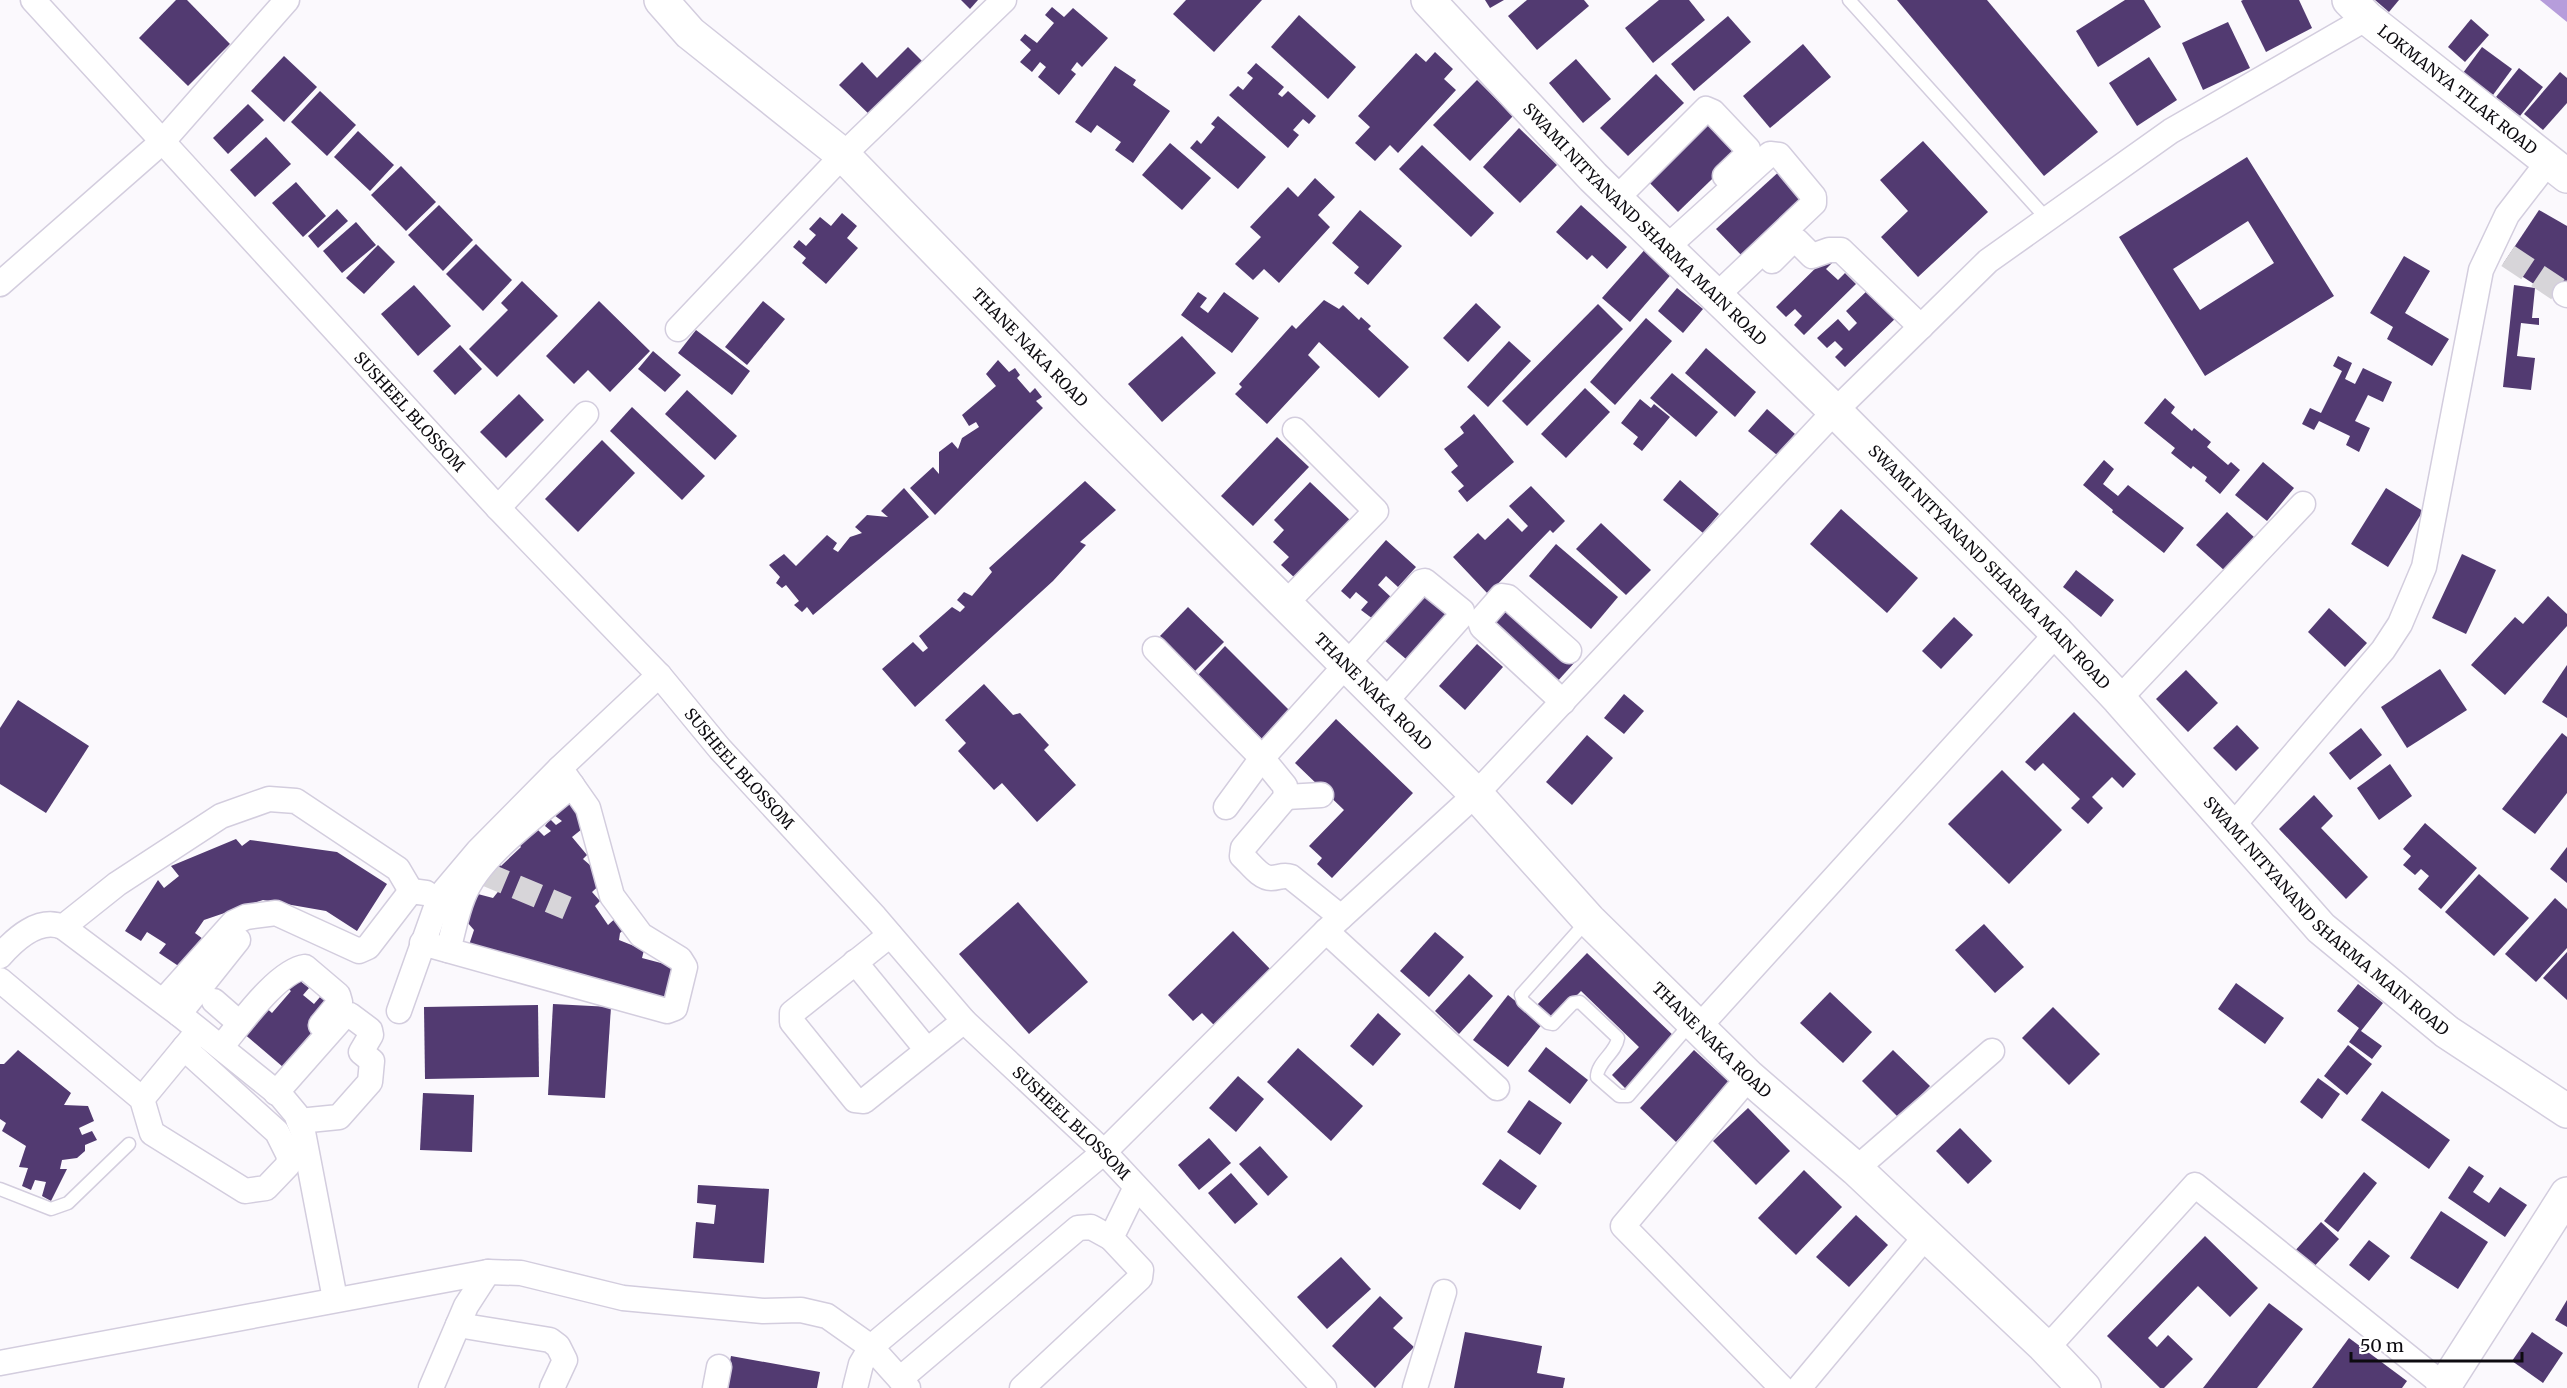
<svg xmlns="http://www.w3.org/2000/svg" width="2567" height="1388" font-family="Merriweather,serif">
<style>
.water{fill:#b69ddb}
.building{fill:#523a71;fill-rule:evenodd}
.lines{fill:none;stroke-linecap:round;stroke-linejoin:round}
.street-tunnel{stroke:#d7d5d9;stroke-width:24;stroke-dasharray:24 12;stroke-linecap:butt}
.lane-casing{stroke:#d3cdde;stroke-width:15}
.street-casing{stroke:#d3cdde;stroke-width:27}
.secondary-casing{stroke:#d3cdde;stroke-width:36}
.lane{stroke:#fff;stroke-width:12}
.street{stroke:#fff;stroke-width:24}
.secondary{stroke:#fff;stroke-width:33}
.labels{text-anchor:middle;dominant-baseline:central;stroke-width:6;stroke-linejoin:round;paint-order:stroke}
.street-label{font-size:16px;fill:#0d0b10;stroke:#fff}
</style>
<rect width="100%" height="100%" fill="#fbf9fd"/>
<path class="water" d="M2540 0H2567V22Z"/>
<g class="building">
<path d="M176 0H187L230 44 188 86 139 38Z"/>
<path d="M961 0H978L970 9Z"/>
<path d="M1186 0H1262L1214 52 1173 14Z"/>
<path d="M1485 0H1504L1490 8Z"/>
<path d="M1527 0H1584L1589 6 1537 50 1508 16Z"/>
<path d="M1659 0H1689L1705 20 1653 63 1625 28Z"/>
<path d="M1897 0H1987L2098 132 2044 176Z"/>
<path d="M2125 0H2144L2161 27 2098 67 2076 31Z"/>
<path d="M2243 0H2299L2312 28 2266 52 2241 1Z"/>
<path d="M2375 0H2399L2389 12Z"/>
<path d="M1052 7 1064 17 1073 8 1108 38 1082 67 1077 62 1071 70 1076 74 1059 95 1038 77 1046 67 1040 62 1032 72 1020 62 1031 50 1020 40 1025 34 1037 43 1054 23 1045 15Z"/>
<path d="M1299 15 1356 67 1328 99 1271 47Z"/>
<path d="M1728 16 1751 42 1694 91 1671 64Z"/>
<path d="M2471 19 2489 35 2465 62 2448 47Z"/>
<path d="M2228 22 2250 68 2203 90 2182 43Z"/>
<path d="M1803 44 1831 77 1770 128 1743 96Z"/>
<path d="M908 47 926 65 874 119 839 85 862 62 877 78Z"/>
<path d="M2482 47 2512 69 2493 95 2463 73Z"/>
<path d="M1435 52 1453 69 1444 79 1456 90 1398 153 1390 145 1375 161 1355 143 1370 127 1358 116 1416 53 1426 62Z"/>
<path d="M284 56 317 87 284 122 251 91Z"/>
<path d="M2149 57 2177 100 2137 126 2109 83Z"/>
<path d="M1576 59 1611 99 1583 123 1549 83Z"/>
<path d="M1256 63 1284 87 1278 94 1282 97 1288 91 1316 116 1309 124 1303 119 1293 130 1299 135 1288 148 1229 95 1238 86 1243 90 1253 78 1247 73Z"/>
<path d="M1115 66 1136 80 1133 85 1170 111 1133 163 1115 150 1121 142 1097 125 1091 133 1075 122Z"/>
<path d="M2519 68 2543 87 2520 116 2496 97Z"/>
<path d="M2560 72 2567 78V103L2543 130 2524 114Z"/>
<path d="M1656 74 1684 103 1628 156 1600 128Z"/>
<path d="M1477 80 1513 116 1470 161 1433 125Z"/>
<path d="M320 91 356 125 327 156 291 122Z"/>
<path d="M248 104 264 120 228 154 213 138Z"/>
<path d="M1708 115 1742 150 1678 212 1644 177Z"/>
<path d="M1218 116 1266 157 1238 189 1190 148 1197 140 1201 144 1215 127 1211 124Z"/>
<path d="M1519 128 1557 165 1520 203 1483 167Z"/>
<path d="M358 131 394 165 370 191 334 157Z"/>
<path d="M266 137 291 164 255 197 230 170Z"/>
<path d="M1923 141 1988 212 1918 277 1881 237 1908 211 1880 180Z"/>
<path d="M1170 143 1211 178 1182 210 1142 175Z"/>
<path d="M1422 145 1494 213 1471 237 1399 169Z"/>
<path d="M2247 157 2334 296 2205 376 2119 237ZM2248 221 2274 263 2200 310 2173 269Z"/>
<path d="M401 166 436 202 406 231 371 195Z"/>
<path d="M1782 169 1808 199 1744 258 1716 229Z"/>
<path d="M1315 178 1335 197 1318 215 1330 227 1279 283 1264 269 1253 280 1235 264 1261 237 1250 227 1288 187 1298 197Z"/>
<path d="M296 182 326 216 303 237 272 203Z"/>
<path d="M439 205 473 240 443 271 408 235Z"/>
<path d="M1581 205 1627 247 1607 269 1592 255 1587 260 1556 232Z"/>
<path d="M337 209 348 221 318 248 308 236Z"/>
<path d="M1360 210 1402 246 1368 285 1354 273 1359 267 1332 243Z"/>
<path d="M2539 210 2567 226V284L2557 299 2503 264Z"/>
<path d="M842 213 857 226 847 238 858 248 826 284 802 263 806 258 793 247 799 240 806 246 816 235 809 229 820 217 831 226Z"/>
<path d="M356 222 376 245 342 273 323 251Z"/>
<path d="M476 244 512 280 483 311 446 274Z"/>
<path d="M378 245 395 262 364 294 346 278Z"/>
<path d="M1648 246 1675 270 1630 322 1602 298Z"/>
<path d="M1828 256 1834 261 1826 269 1838 280 1845 273 1856 284 1804 335 1794 325 1802 316 1795 309 1786 317 1776 307Z"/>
<path d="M2404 256 2430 271 2405 313 2449 339 2432 366 2387 339 2393 327 2370 313Z"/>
<path d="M522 281 558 316 497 377 469 349 508 310 501 303Z"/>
<path d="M414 285 451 326 418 356 381 314Z"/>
<path d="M2514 285 2535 288 2532 318H2539V325L2521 323 2517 356 2535 358 2531 390 2503 387Z"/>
<path d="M1871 287 1899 315 1845 367 1835 357 1843 349 1835 341 1827 348 1817 338 1838 319 1849 331 1857 323 1846 311Z"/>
<path d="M1677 288 1703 309 1683 333 1658 311Z"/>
<path d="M1198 292 1207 298 1200 307 1208 313 1224 292 1259 318 1232 353 1181 315Z"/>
<path d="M1324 300 1339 309 1343 305 1359 320 1361 317 1371 326 1368 329 1409 367 1379 398 1319 342 1308 355 1320 367 1267 424 1235 394 1242 387 1239 384 1292 325 1296 329Z"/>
<path d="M599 301 650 351 610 392 588 370 574 384 546 356Z"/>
<path d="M763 301 785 319 747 365 725 347Z"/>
<path d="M1476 303 1501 327 1468 362 1443 338Z"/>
<path d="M1598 304 1623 329 1527 426 1502 401Z"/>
<path d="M1646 318 1672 341 1615 405 1590 382Z"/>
<path d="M696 330 750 371 732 395 678 353Z"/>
<path d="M1182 336 1216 373 1162 422 1128 384Z"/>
<path d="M1509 341 1531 361 1488 407 1467 387Z"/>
<path d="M460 345 482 369 455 395 433 371Z"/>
<path d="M1706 348 1756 392 1735 417 1685 373Z"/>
<path d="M653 351 681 375 665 392 638 369Z"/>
<path d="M2338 356 2352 363 2345 379 2355 384 2363 368 2392 382 2383 402 2368 395 2355 421 2370 428 2359 452 2346 445 2350 436 2319 421 2314 430 2302 424 2310 408 2321 413 2342 371 2333 366Z"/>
<path d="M998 360 1009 372 1015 368 1020 375 1017 378 1030 393 1035 388 1042 397 1036 401 1043 408 935 515 910 488 933 467 939 474V452L952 442 958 449 962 438 979 427 976 422 969 426 962 415 996 386 986 374Z"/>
<path d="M1672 373 1718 412 1696 437 1650 398Z"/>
<path d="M1585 388 1610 412 1566 458 1541 434Z"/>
<path d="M687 390 737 436 715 460 665 414Z"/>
<path d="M519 394 544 420 506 458 480 432Z"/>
<path d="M2165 398 2175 407 2171 413 2192 431 2194 428 2211 442 2207 447 2228 465 2231 462 2240 470 2220 494 2205 481 2207 477 2193 466 2191 469 2171 453 2175 448 2144 423Z"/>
<path d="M1640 399 1651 408 1654 404 1670 417 1642 451 1633 444 1638 437 1621 423Z"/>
<path d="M632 407 705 476 682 500 610 431Z"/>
<path d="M1767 409 1795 434 1777 455 1748 431Z"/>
<path d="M1474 414 1514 462 1467 502 1458 491 1464 486 1451 472 1458 466 1444 449 1464 433 1460 427Z"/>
<path d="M1277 437 1309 467 1253 526 1221 496Z"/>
<path d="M602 440 635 473 578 532 545 499Z"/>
<path d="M2104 460 2114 469 2103 484 2118 496 2128 485 2184 528 2164 553 2112 512 2113 510 2083 485Z"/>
<path d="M2263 462 2294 488 2267 521 2235 495Z"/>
<path d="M1680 480 1719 514 1703 533 1663 500Z"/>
<path d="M1085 481 1116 510 1080 542 1086 545 1053 581 915 707 882 669 913 642 923 652 928 648 919 636 952 607 960 612 965 607 957 600 964 592 972 596 992 572 989 568Z"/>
<path d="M1310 482 1351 521 1296 579 1281 565 1289 557 1273 542 1284 530 1274 520Z"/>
<path d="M1531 486 1565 521 1553 533 1550 530 1488 594 1453 557 1478 533 1485 540 1508 518 1522 532 1528 526 1509 506Z"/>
<path d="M904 488 929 517 813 615 807 607 802 612 794 605 799 601 786 585 782 588 776 583 780 577 769 565 784 554 796 566 827 535 837 543 833 549 838 552 850 537 862 533 855 527 867 515 888 517 881 511Z"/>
<path d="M2386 488 2423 511 2388 567 2351 544Z"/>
<path d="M1841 509 1918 578 1887 613 1810 544Z"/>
<path d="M2227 512 2255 538 2225 571 2196 545Z"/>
<path d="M1601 523 1651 570 1626 595 1576 549Z"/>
<path d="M1386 540 1416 567 1398 587 1386 576 1378 585 1392 598 1373 619 1361 610 1368 602 1356 592 1350 599 1341 591Z"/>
<path d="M1556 544 1618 597 1591 629 1529 576Z"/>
<path d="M2462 554 2496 570 2466 634 2432 618Z"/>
<path d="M2076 570 2114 600 2101 617 2063 587Z"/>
<path d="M1423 584 1459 614 1413 665 1378 635Z"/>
<path d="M2548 596 2567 614V626L2505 695 2471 665 2515 617 2523 624Z"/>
<path d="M1506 600 1575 662 1555 684 1486 623Z"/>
<path d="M1188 607 1224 642 1195 671 1160 636Z"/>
<path d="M2329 608 2367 643 2345 667 2308 632Z"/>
<path d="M1954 617 1973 635 1941 669 1922 651Z"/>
<path d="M1477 644 1503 667 1465 710 1439 686Z"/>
<path d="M1225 646 1295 716 1267 744 1198 675Z"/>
<path d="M2567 665V718L2542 702Z"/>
<path d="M2440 669 2467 710 2407 748 2381 707Z"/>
<path d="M2186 670 2218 703 2188 732 2156 699Z"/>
<path d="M984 684 1013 715 1020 713 1049 745 1044 750 1076 785 1037 822 1002 783 994 790 958 751 966 743 945 720Z"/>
<path d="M1624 694 1644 711 1624 734 1604 718Z"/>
<path d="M18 700 89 746 46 813 0 784V728Z"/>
<path d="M2074 712 2136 774 2123 788 2112 777 2092 797 2103 808 2088 824 2071 808 2080 799 2043 763 2035 771 2025 762Z"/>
<path d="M1336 719 1413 793 1332 878 1317 864 1322 858 1309 846 1344 810 1295 763Z"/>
<path d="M2237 725 2259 748 2236 771 2213 748Z"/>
<path d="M2361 728 2382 755 2350 780 2329 753Z"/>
<path d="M2562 733 2567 737V793L2535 834 2502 809Z"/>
<path d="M1587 735 1613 758 1572 805 1546 782Z"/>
<path d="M2390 764 2412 796 2379 820 2357 788Z"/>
<path d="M2002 770 2062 830 2009 884 1948 824Z"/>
<path d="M567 794 587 825 572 837 587 855 583 859 606 879 592 892 600 901 595 906 608 925 618 916 627 927 620 933 619 940 644 950 642 958 676 967 667 1000 469 945 474 930 467 922 474 893 493 898 501 888 485 874 497 862 501 866 521 847 518 843 536 828 544 836 551 831 545 826 550 819 556 825 562 821 550 812Z"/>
<path d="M2314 795 2333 816 2321 828 2368 877 2346 899 2279 829Z"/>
<path d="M2425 823 2477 868 2441 909 2418 889 2429 876 2421 869 2415 875 2403 865 2411 856 2403 849Z"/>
<path d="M236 839 242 846 250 840 337 852 387 884 357 931 326 911 263 900 204 920 195 933 203 939 183 969 159 953 166 944 147 932 141 941 125 931 158 880 164 888 179 876 171 866Z"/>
<path d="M2567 847V883L2550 869Z"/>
<path d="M2479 874 2529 918 2494 956 2445 912Z"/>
<path d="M2555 898 2567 909V948L2536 982 2505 954Z"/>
<path d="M1018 902 1088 982 1029 1034 959 954Z"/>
<path d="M1984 924 2024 967 1995 993 1955 950Z"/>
<path d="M1233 931 1272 971 1216 1027 1202 1013 1193 1021 1168 995Z"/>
<path d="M1435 932 1464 957 1429 997 1400 971Z"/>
<path d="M2567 952V1000L2543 978Z"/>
<path d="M1587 953 1676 1038 1626 1089 1612 1075 1639 1047 1581 991 1552 1021 1536 1006Z"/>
<path d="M1469 974 1493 996 1459 1034 1435 1011Z"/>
<path d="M295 977 309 988 303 995 314 1004 320 997 333 1007 283 1067 242 1032 264 1006 272 1013 291 991 287 988Z"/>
<path d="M2236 983 2284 1018 2265 1044 2218 1009Z"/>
<path d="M2358 984 2383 1003 2361 1031 2382 1046 2372 1059 2349 1042 2359 1028 2337 1011Z"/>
<path d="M1830 992 1872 1032 1843 1063 1800 1023Z"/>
<path d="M1508 995 1543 1023 1508 1067 1473 1040Z"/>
<path d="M553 1004 611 1007 605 1098 548 1095Z"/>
<path d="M538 1005 539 1077 425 1079 424 1007Z"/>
<path d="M2053 1007 2100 1054 2069 1085 2022 1038Z"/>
<path d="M1378 1013 1401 1034 1373 1066 1350 1046Z"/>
<path d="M2348 1045 2372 1064 2347 1095 2324 1076Z"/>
<path d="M1546 1047 1588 1080 1570 1104 1528 1071Z"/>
<path d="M1298 1048 1363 1106 1331 1141 1267 1082Z"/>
<path d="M18 1050 71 1093 64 1105 88 1106 94 1121 79 1128 82 1135 92 1131 97 1140 85 1145V1151L77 1158 62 1160 60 1169H67L51 1201 42 1196 46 1182 35 1180 31 1190 22 1186 28 1168 19 1167 26 1146 2 1131 6 1123 0 1119V1064H4Z"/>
<path d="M1694 1050 1730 1083 1676 1142 1640 1108Z"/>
<path d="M1893 1050 1930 1086 1899 1118 1862 1081Z"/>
<path d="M1238 1076 1264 1099 1236 1132 1209 1108Z"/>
<path d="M2318 1078 2340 1094 2322 1119 2300 1102Z"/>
<path d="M2382 1091 2450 1140 2429 1169 2361 1120Z"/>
<path d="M423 1093 474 1095 472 1152 420 1150Z"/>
<path d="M1529 1100 1562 1123 1540 1155 1507 1132Z"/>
<path d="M1748 1108 1790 1151 1756 1185 1713 1141Z"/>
<path d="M1960 1128 1992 1161 1968 1184 1936 1151Z"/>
<path d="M1209 1138 1231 1163 1199 1190 1178 1165Z"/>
<path d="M1260 1146 1288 1177 1268 1196 1239 1164Z"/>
<path d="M1500 1159 1537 1186 1520 1210 1482 1184Z"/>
<path d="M2469 1166 2484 1176 2473 1192 2489 1203 2500 1187 2527 1205 2505 1237 2448 1198Z"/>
<path d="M1804 1170 1842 1207 1796 1255 1758 1218Z"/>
<path d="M2364 1172 2377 1183 2338 1232 2324 1221Z"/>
<path d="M1231 1173 1258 1204 1235 1224 1208 1193Z"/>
<path d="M698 1185 769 1189 764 1263 693 1258 696 1222 714 1224 716 1205 697 1203Z"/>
<path d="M2441 1211 2488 1242 2458 1289 2410 1258Z"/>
<path d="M1856 1215 1888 1245 1849 1287 1816 1257Z"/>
<path d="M2321 1222 2339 1239 2311 1270 2293 1253Z"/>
<path d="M2205 1236 2258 1288 2230 1317 2198 1286 2148 1338 2157 1347 2168 1335 2193 1359 2164 1388H2160L2107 1336Z"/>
<path d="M2369 1240 2390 1256 2369 1281 2349 1265Z"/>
<path d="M1341 1257 1371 1289 1327 1329 1297 1297Z"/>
<path d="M1380 1296 1403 1318 1393 1328 1414 1347 1375 1388 1332 1346Z"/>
<path d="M2567 1300V1327L2555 1320Z"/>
<path d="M2269 1303 2303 1329 2257 1388H2203Z"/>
<path d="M1465 1332 1542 1346 1537 1373 1565 1378 1563 1388H1454Z"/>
<path d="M2532 1332 2563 1353 2543 1383 2512 1361Z"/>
<path d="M2349 1338 2407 1381 2402 1388H2312Z"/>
<path d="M731 1356 820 1372 817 1388H725Z"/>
</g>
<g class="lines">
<g class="street-tunnel">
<path d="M2508 256 2565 294"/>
<path d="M483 873 567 908"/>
</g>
<g class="lane-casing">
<g id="lane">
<path d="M1849 0 2047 219"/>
<path d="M1588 920 1521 995 1523 1001 1548 1023 1553 1024 1573 1003 1580 1002 1618 1038C1616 1053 1597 1062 1597 1077L1619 1096H1628L1691 1023"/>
<path d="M0 1189 51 1209 68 1203 129 1144"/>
</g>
</g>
<g class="street-casing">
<g id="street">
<path id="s1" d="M33 0 498 508 659 675 720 749 875 917 964 1021 1104 1152 1324 1388"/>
<path d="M1616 199 1706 109 1713 112 1748 149 1747 155 1725 176"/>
<path d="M1666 248 1770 154 1779 155 1814 197V203L1716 296"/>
<path d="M1772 261 1791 242 1797 241 1812 256 1829 250H1841L1921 327"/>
<path d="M0 284 163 141 287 0"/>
<path d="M2565 294 2567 295"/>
<path d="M678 329 843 155 1004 0"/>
<path d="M498 508 586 414"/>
<path d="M1285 604 1376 511 1295 430"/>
<path d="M1155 649 1262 758 1226 807"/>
<path d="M2119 699 2303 504"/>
<path d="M1563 702 1482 627 1480 621 1502 596 1508 597 1569 651"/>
<path d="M1286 797 1321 795"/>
<path d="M2231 828 2383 650 2400 624 2424 567 2481 270 2507 215 2548 162"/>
<path d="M1341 917 1291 877C1283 874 1279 878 1271 878 1260 878 1250 863 1242 856L1243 848 1286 797 1285 786 1262 758 1421 582 1425 581 1462 611V615L1384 703"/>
<path d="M63 927 117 884 221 816 269 799 296 801 398 869 411 891"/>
<path d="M1326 931 1497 1088"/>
<path d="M890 935 792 1013V1022L855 1100 864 1101 964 1021"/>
<path d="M422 943 667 1011 675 1008 685 967 680 959 641 935 612 896 588 808 560 768"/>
<path d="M448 950C453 933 456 914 463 897 480 854 538 815 572 785"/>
<path d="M0 956C16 938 39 917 63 927L179 1014 281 1096 296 1114 303 1132 335 1299"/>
<path d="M855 962 927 1050"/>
<path d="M0 980 142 1099 152 1133 245 1191 266 1188 288 1165 289 1156 277 1132 184 1048"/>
<path d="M163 1001 233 923 246 917 276 913 359 951 368 947 411 891 426 893"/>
<path d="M214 1001 237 1021"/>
<path d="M399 1011 440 896 478 851 560 768 659 675"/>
<path d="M179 1014 238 940"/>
<path d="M1698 1028 2057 633"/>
<path d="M221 1047C239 1026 277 971 305 967L338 995 340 1002 321 1025"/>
<path d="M1749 1077 1623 1226 1782 1388"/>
<path d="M276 1093 344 1016 350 1015 370 1030 371 1035 361 1052 372 1061 370 1082 339 1117 299 1121"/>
<path d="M142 1099 194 1036"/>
<path d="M1856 1169 1992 1051"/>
<path d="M458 1325 550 1340 558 1346 565 1360 552 1388"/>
<path d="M2044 1346 2058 1336 2195 1185 2447 1388"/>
<path d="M0 1363 488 1272 521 1273 623 1298 763 1311 801 1310 827 1316 871 1347 908 1388"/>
<path d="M900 1379 1078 1228 1091 1227 1111 1238"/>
<path d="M431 1388 466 1306 488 1272"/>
<path d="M715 1388 719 1367"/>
<path d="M855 1388 861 1364 871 1347 1104 1152 1326 931 1476 794 1835 411 1988 261 2171 131 2367 18"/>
<path d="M1022 1388 1140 1278 1141 1270 1111 1238 1136 1187"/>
<path d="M1415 1388 1444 1292"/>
<path d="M1799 1388 1926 1236"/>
</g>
</g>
<g class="secondary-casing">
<g id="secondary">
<path id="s2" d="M661 0 690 33 843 155 1091 410 1476 794 1589 920 1749 1077 1856 1169 2044 1346 2084 1388"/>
<path id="s3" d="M1428 0 1593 177 1835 411 2057 633 2119 699 2321 928 2447 1032 2567 1111"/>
<path id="s4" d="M2349 0 2367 18 2567 176"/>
<path d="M2443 1388 2567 1194"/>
</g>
</g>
<use href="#lane" class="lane"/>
<use href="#street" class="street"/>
<use href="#secondary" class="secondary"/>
</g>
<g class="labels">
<g class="street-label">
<text stroke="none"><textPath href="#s4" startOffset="141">LOKMANYA TILAK ROAD</textPath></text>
<text stroke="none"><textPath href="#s3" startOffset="312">SWAMI NITYANAND SHARMA MAIN ROAD</textPath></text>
<text stroke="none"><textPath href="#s2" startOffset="508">THANE NAKA ROAD</textPath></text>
<text stroke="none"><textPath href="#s1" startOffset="558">SUSHEEL BLOSSOM</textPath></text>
<text stroke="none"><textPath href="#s3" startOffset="798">SWAMI NITYANAND SHARMA MAIN ROAD</textPath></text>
<text stroke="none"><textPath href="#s2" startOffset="994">THANE NAKA ROAD</textPath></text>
<text stroke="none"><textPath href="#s1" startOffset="1044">SUSHEEL BLOSSOM</textPath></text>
<text stroke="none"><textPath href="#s3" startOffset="1284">SWAMI NITYANAND SHARMA MAIN ROAD</textPath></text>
<text stroke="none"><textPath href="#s2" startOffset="1480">THANE NAKA ROAD</textPath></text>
<text stroke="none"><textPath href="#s1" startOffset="1530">SUSHEEL BLOSSOM</textPath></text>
</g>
</g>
<path d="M2351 1352v9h171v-9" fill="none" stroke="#0d0b10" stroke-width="3"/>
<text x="2360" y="1352" font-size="18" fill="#0d0b10" stroke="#ffffff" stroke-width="4.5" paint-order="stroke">50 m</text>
</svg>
